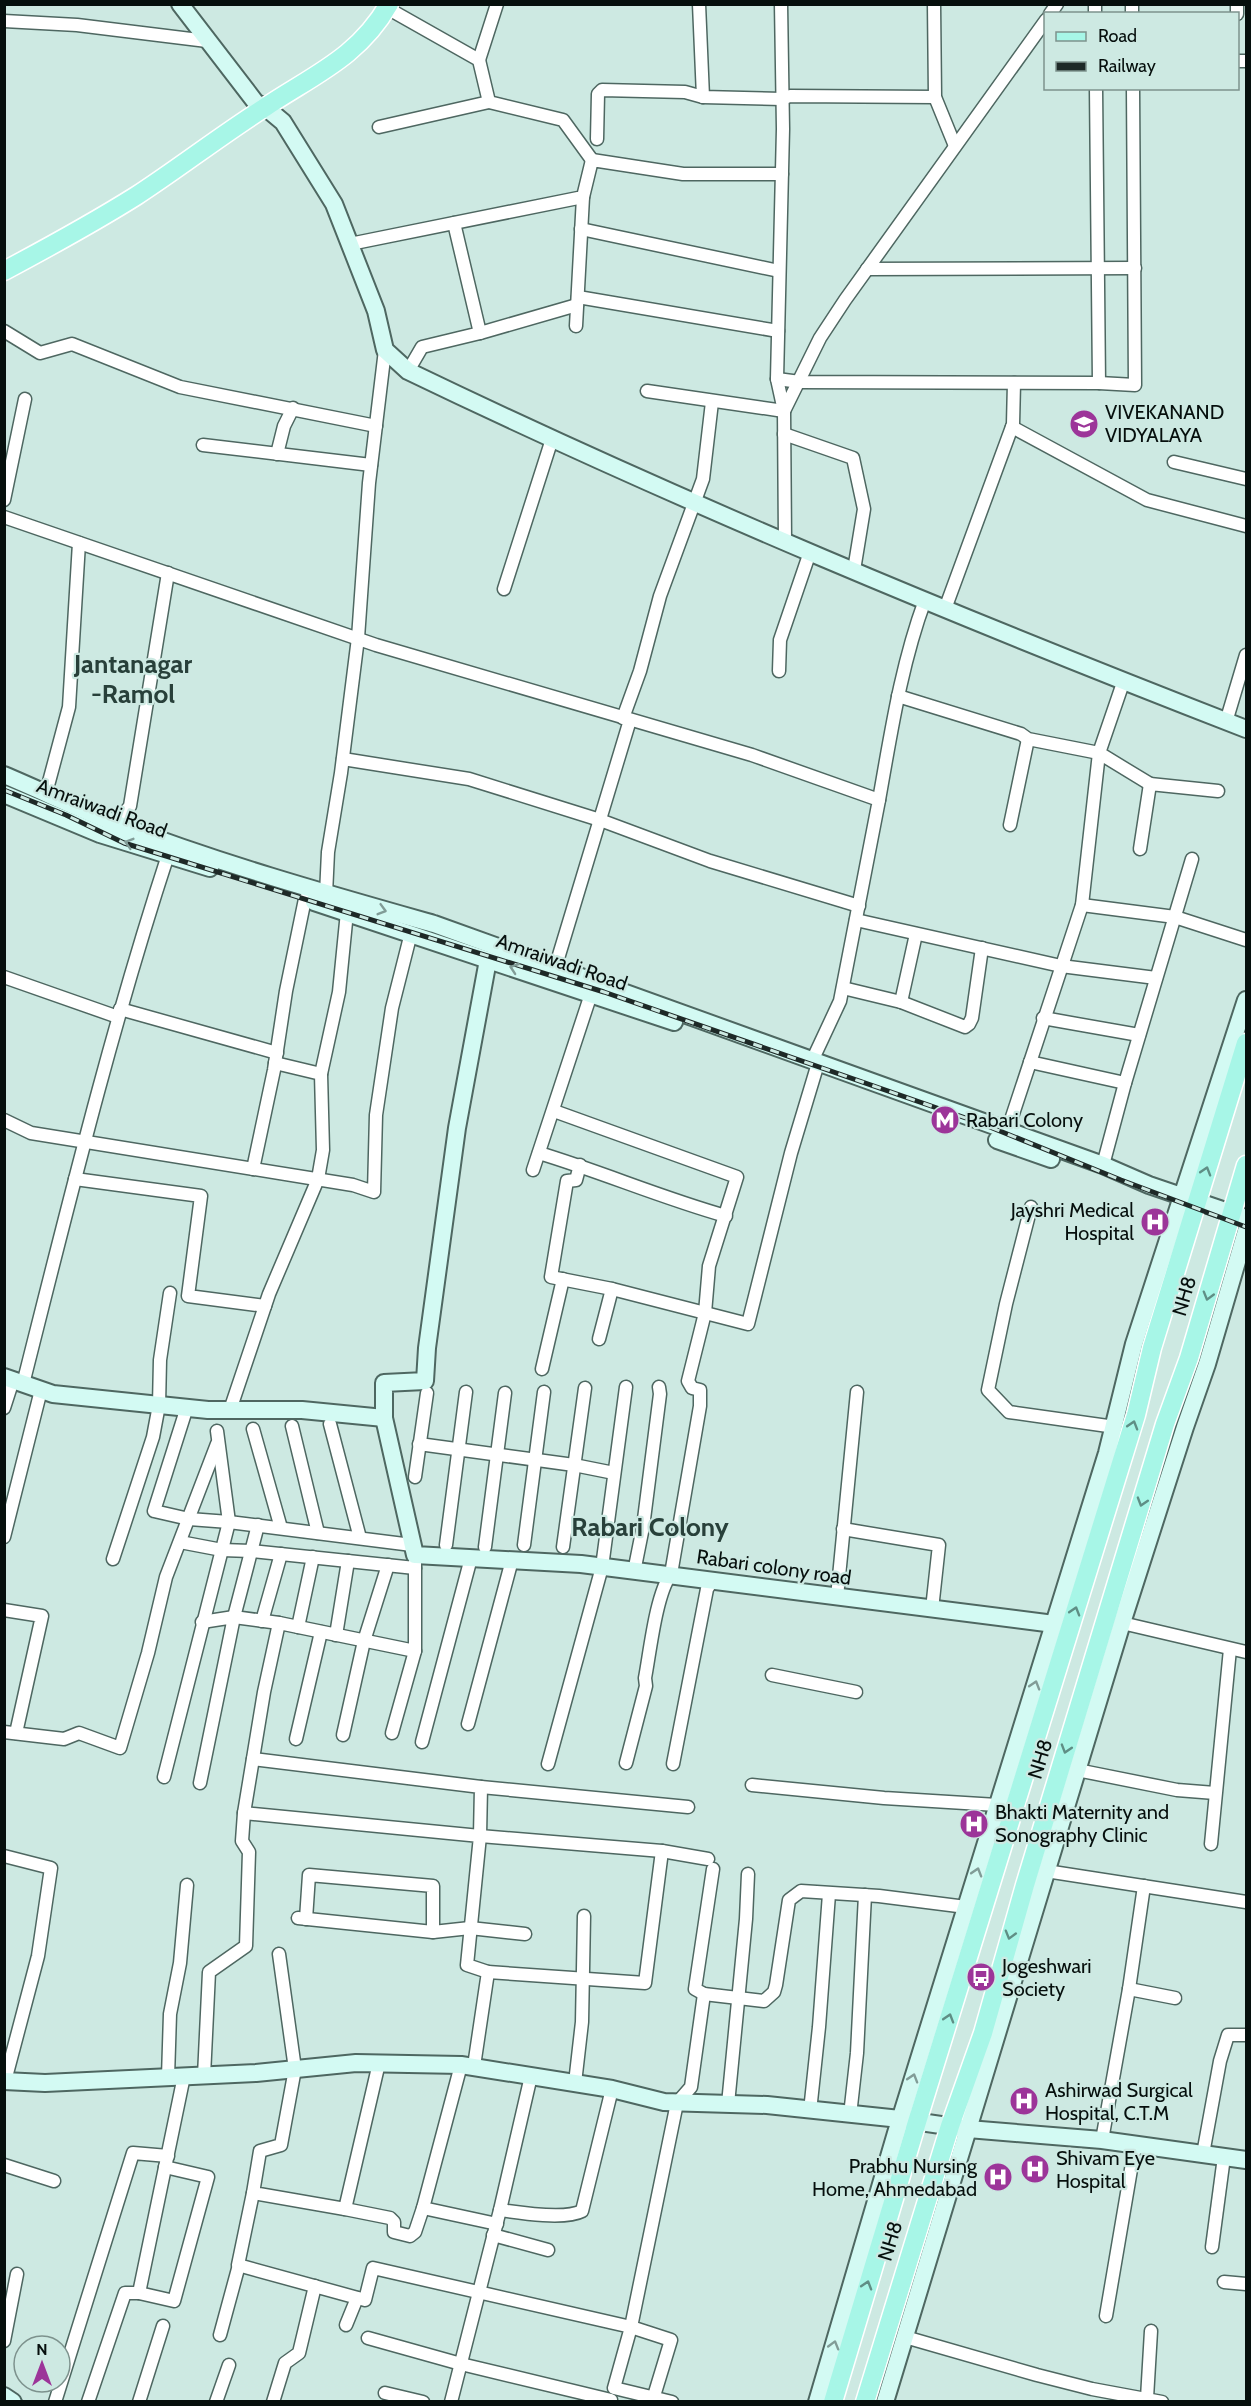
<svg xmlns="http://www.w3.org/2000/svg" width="1251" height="2406" font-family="Cabin,sans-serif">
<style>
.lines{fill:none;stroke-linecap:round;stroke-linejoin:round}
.street-casing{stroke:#4e6761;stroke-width:15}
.secondary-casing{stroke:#4e6761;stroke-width:20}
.primary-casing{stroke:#fff;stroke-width:21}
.street{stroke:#fff;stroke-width:12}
.secondary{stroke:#d3faf3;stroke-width:16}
.primary{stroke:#a7f6e7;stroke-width:18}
.rail-casing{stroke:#1e2927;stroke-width:5}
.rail{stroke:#cde9e2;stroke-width:3;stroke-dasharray:9;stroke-linecap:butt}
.oneway{stroke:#819c97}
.oneway2{stroke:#5f8e85}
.labels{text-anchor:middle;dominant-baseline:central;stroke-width:4.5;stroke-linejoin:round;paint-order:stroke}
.poi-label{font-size:20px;fill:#060f0d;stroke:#cde9e2;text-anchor:start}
.street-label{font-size:20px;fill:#060f0d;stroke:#cde9e2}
.district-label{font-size:26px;font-weight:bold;fill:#28403a;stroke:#cde9e2}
</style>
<rect width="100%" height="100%" fill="#cde9e2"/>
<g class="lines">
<g class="street-casing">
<g id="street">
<path d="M699 4 703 97"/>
<path d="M781 4 783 129 777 379 784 411 785 541"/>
<path d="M934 4 935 97 955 146"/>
<path d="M1095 4V14"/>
<path d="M1132 4V14"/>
<path d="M1237 4V14"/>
<path d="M387 8 479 60 489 102 563 120 592 160"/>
<path d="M1050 14 1057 4"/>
<path d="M4 21 77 25 207 41"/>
<path d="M479 60 497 4"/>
<path d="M1238 61H1246"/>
<path d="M1096 88 1099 383"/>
<path d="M379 127 489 102"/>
<path d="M597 139 598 94 602 90 685 92 703 97 782 99 790 96 935 97"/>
<path d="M581 229 779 271"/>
<path d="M350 244 583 197 592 160 683 174H782"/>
<path d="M867 269 1135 268"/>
<path d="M578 297 778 331"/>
<path d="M576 326 583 197"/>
<path d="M4 331 40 353 72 344 180 387 376 426"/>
<path d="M480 333 577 305"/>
<path d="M408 371 422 347 480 333 454 223"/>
<path d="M777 379 800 382 1099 383 1135 385 1133 88"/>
<path d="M647 391 784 411 820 338 845 300 1046 20"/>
<path d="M1012 427 1147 500 1246 526"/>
<path d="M784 434 853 458 864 509 854 570"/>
<path d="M203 445 371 465"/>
<path d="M277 454 284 426 293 408"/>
<path d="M1174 462 1246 479"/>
<path d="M4 500 25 399"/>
<path d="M4 517 376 645 752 755 879 800 840 1001 812 1061"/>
<path d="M504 589 552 439"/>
<path d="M945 609 1013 424 1014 383"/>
<path d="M779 671 780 640 810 552"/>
<path d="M1124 680 1099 753 1150 784"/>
<path d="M898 696 1021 734 1028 739 1099 753 1082 905 1007 1132"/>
<path d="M623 718 640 671 660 596 703 479 712 402"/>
<path d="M1226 722 1246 655"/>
<path d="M343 759 469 779 600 820 710 861 859 906"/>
<path d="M46 793 69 707 79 543"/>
<path d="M879 800C891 733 901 665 925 600"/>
<path d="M116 824 130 806 168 573"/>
<path d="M1010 825 1028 739"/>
<path d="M1140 849 1150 784 1218 791"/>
<path d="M326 894 328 852 341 773 358 638 369 483 385 350"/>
<path d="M1082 905 1175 917 1246 940"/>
<path d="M856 920 1061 966 1156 978"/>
<path d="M553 975 630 720"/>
<path d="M4 977 118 1017"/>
<path d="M843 988 901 1002 965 1027 969 1024 972 1018 982 948"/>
<path d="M901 1002 916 934"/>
<path d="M120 1009 277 1053"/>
<path d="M1043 1018 1139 1035"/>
<path d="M1030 1062 1125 1083"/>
<path d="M321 1074 339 992 347 912"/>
<path d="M554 1111 737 1177 709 1266 705 1313 688 1381 692 1388 700 1390V1406L671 1574C656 1594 650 1652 645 1678L646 1686 626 1763"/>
<path d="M4 1120 31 1133 353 1185 374 1192 376 1115 392 1008 411 933"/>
<path d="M539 1153C602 1172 662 1198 726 1216"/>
<path d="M580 1165 576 1180 567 1181 551 1277 612 1289 748 1324 791 1153 816 1070"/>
<path d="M1103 1165 1125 1083 1192 859"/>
<path d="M253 1169 274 1070 286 991 305 899"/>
<path d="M533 1170 591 994"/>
<path d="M75 1179 201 1196 188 1296 265 1306"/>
<path d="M1031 1207 1006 1304 988 1390 1009 1412 1115 1427"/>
<path d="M599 1339 612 1289"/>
<path d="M542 1369 563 1279"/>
<path d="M23 1384C68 1206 111 1029 168 855"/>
<path d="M187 1407 154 1511 189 1519 229 1522 412 1545"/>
<path d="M4 1408 13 1380"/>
<path d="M230 1410 269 1294 318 1179 323 1150 321 1074 275 1063"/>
<path d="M330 1424 360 1538"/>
<path d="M292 1426 318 1533"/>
<path d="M253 1429 281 1528"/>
<path d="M419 1444 574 1465 614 1473"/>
<path d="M415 1477 427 1393"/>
<path d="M258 1525 234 1617 279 1623"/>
<path d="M843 1529 939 1545 932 1609"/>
<path d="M4 1537 41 1390"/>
<path d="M180 1542 222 1550 251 1551 415 1568"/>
<path d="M446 1545 466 1392"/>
<path d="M524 1545 544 1392"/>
<path d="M485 1547 505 1393"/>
<path d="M563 1547 585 1388"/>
<path d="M113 1559 153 1437 159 1405 160 1360 170 1293"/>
<path d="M634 1572 643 1527 660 1394 659 1387"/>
<path d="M837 1597 857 1392"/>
<path d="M4 1610 42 1616 16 1733"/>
<path d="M262 1621 281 1554"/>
<path d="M1122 1623 1246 1652"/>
<path d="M298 1627 313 1557"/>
<path d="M336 1635 348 1561"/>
<path d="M415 1651 279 1623 264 1692 244 1813 480 1836 467 1965 488 1972 474 2066"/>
<path d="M772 1675 856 1692"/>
<path d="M468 1724 512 1560"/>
<path d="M4 1732 64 1739 79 1733 120 1748 148 1653 166 1577 217 1444"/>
<path d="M392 1733 415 1651V1562"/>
<path d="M343 1735 364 1641 388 1565"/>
<path d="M296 1739 321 1632"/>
<path d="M422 1742 471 1558"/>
<path d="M253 1759 481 1787 480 1836 662 1851 708 1859"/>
<path d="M548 1764 602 1567 626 1387"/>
<path d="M673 1764 707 1589 712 1581"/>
<path d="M1077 1770 1177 1790 1215 1793"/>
<path d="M164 1777 229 1522 217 1431"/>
<path d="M200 1783 234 1617 202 1622"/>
<path d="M752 1785 884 1798 997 1805"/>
<path d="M481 1787 688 1807"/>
<path d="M1211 1844 1230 1649"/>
<path d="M4 1856 51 1868 38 1956 5 2081"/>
<path d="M713 1869 695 1989 704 1994 764 2001 774 1992 776 1985 789 1900 801 1891 879 1896 966 1907"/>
<path d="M1046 1871 1246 1902"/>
<path d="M298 1918 433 1932 470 1928 525 1934"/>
<path d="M306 1919 309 1875 433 1886V1932"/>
<path d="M279 1954 295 2069 281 2145 260 2151 253 2193 345 2209 379 2063"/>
<path d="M488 1972 645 1983 662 1851"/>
<path d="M1129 1989 1175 1998"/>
<path d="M461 2065 423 2208 497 2224"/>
<path d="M204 2076 209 1972 246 1946 249 1852 242 1841 244 1813"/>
<path d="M168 2077 170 2014 180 1963 187 1885"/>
<path d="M575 2083 582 2022 584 1916"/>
<path d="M728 2104 746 1919 748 1874"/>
<path d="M810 2111 819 2027 829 1894"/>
<path d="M850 2115 857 2053 865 1895"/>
<path d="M1102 2140 1129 1989 1144 1886"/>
<path d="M1203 2154 1220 2061 1228 2035H1246"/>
<path d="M4 2165 54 2181"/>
<path d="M253 2193 238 2265 365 2300 373 2268 631 2327 614 2388 672 2402"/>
<path d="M345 2209 390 2218 394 2222V2232L410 2236 415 2232 423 2208"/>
<path d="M500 2210C520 2213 565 2220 582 2211L612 2089"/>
<path d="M493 2235 548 2250"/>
<path d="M1212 2247 1224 2157"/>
<path d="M1224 2282 1246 2284"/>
<path d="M139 2293 174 2301 208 2177 165 2167"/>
<path d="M1106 2316 1135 2146"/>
<path d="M346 2325 357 2298"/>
<path d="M220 2335 239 2265"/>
<path d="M905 2337 1037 2375 1092 2389 1162 2402"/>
<path d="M368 2338 461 2364 611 2400"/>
<path d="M4 2341 17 2274"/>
<path d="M385 2393 423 2402"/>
<path d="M654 2396 671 2340 631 2327 677 2103 691 2087 704 1994"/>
<path d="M1147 2398 1151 2331"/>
<path d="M55 2402 133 2153 168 2156"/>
<path d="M88 2402 125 2293H139L184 2076"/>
<path d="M139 2402 163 2326"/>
<path d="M216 2402 229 2365"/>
<path d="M273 2402 285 2363 299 2353 315 2286"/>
<path d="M451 2402 500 2210 531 2076"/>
</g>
</g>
<g class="secondary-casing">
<g id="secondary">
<path d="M180 4 256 103 265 107 283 122 334 204 376 311 385 350 408 371C682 503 963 619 1246 729"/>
<path d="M4 775C42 791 79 809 117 824 221 864 328 894 434 924L1103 1165 1149 1185 1246 1218"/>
<path d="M4 794 100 834 210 868"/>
<path d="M314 902 674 1022"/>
<path d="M488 960 457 1128 427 1348 425 1381 384 1383V1418L415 1555 581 1564 1054 1624"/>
<path d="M997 1140 1051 1159"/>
<path d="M4 1377 53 1394 208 1410H302L384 1418"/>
<path d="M4 2081 45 2083 256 2073 356 2063 461 2065 612 2089 664 2102 767 2105 900 2119 968 2129 1102 2140 1246 2160"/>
<path d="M4 2396 13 2402"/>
<path d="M817 2402 896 2133 1107 1453 1134 1344 1246 1000"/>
<path d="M885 2402 1122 1623 1185 1427 1207 1364 1246 1231"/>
</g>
</g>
<g class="primary-casing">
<g id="primary">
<path d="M4 271C49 247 93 223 136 196 179 168 220 136 264 108 313 75 358 58 389 4"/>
<path d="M833 2402 917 2122 1136 1415 1152 1348 1246 1043"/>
<path d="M865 2402 950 2126 983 2033 1025 1885 1165 1424 1189 1358 1246 1165"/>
</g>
</g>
<use href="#street" class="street"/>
<use href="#secondary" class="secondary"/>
<use href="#primary" class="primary"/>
<g class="rail-casing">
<path id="rail" d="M4 790 66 815 124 843 604 992 980 1123 1121 1180 1246 1227"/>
</g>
<use href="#rail" class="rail"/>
</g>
<defs><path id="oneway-chevron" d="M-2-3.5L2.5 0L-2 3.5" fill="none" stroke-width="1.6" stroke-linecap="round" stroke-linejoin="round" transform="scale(1.5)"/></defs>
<g class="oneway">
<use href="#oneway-chevron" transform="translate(129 843) rotate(-163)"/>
<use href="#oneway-chevron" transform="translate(382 910) rotate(16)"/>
<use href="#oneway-chevron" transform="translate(514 968) rotate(-161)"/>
<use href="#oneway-chevron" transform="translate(1035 1685) rotate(-73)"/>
<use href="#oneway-chevron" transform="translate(977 1872) rotate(-73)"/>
<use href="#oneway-chevron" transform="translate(913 2078) rotate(-73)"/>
<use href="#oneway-chevron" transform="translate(834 2345) rotate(-74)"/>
</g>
<g class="oneway2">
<use href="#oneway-chevron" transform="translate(1206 1171) rotate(-73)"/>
<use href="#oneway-chevron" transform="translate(1208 1296) rotate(106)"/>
<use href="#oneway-chevron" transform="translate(1133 1425) rotate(-73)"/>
<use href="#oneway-chevron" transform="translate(1142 1502) rotate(107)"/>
<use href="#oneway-chevron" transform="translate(1075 1611) rotate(-73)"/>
<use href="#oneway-chevron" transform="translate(1066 1749) rotate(107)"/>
<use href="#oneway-chevron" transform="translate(1010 1935) rotate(106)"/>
<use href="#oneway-chevron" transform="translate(949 2018) rotate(-73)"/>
<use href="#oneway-chevron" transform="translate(867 2285) rotate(-73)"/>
</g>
<defs>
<g id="school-disc" transform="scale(1.5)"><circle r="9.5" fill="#9c3599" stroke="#cde9e2"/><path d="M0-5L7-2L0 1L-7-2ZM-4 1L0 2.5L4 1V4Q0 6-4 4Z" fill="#fff"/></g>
<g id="metro-disc" transform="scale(1.5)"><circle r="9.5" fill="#9c3599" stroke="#cde9e2"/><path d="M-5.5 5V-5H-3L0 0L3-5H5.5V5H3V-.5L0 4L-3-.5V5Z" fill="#fff"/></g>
<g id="hospital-disc" transform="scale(1.5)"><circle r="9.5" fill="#9c3599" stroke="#cde9e2"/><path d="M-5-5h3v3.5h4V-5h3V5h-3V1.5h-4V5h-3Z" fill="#fff"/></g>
<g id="bus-disc" transform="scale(1.5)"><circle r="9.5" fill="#9c3599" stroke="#cde9e2"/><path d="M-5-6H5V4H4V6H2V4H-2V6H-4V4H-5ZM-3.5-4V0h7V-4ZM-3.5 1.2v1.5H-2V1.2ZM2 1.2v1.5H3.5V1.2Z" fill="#fff"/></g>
</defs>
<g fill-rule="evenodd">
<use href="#school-disc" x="1084" y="424"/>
<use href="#metro-disc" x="945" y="1120"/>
<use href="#hospital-disc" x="1155" y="1222"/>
<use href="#hospital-disc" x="974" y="1824"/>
<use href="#bus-disc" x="981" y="1977"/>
<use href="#hospital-disc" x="1024" y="2101"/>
<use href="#hospital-disc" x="1035" y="2169"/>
<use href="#hospital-disc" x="998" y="2177"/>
</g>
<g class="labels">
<g class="poi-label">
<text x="1105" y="412">VIVEKANAND<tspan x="1105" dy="23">VIDYALAYA</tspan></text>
<text x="966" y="1120">Rabari Colony</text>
<text x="1134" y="1210" text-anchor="end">Jayshri Medical<tspan x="1134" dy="23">Hospital</tspan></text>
<text x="995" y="1812">Bhakti Maternity and<tspan x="995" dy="23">Sonography Clinic</tspan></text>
<text x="1002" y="1966">Jogeshwari<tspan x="1002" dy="23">Society</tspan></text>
<text x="1045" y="2090">Ashirwad Surgical<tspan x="1045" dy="23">Hospital, C.T.M</tspan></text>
<text x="1056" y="2158">Shivam Eye<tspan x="1056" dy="23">Hospital</tspan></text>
<text x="977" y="2166" text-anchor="end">Prabhu Nursing<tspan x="977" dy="23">Home, Ahmedabad</tspan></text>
</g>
<g class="street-label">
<text transform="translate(102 808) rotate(20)">Amraiwadi Road</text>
<text transform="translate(562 962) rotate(19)">Amraiwadi Road</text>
<text transform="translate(1184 1296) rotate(-74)">NH8</text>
<text transform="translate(774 1567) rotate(8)">Rabari colony road</text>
<text transform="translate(1040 1759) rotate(-73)">NH8</text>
<text transform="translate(890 2241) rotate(-73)">NH8</text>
</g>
<g class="district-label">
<text x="133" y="664">Jantanagar<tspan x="133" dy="30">-Ramol</tspan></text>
<text x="650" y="1527">Rabari Colony</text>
</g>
</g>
<rect width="1251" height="2406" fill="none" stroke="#060f0d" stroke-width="12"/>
<rect x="1044" y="12" width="195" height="78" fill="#cde9e2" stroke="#7d928d" stroke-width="1.5"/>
<rect x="1056" y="32" width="30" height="9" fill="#a7f6e7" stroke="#7d928d" stroke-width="1.5"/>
<text x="1098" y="42" font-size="18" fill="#060f0d">Road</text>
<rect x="1056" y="62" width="30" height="9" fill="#1e2927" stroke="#7d928d" stroke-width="1.5"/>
<text x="1098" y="72" font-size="18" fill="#060f0d">Railway</text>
<g transform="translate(42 2364)"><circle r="28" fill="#cde9e2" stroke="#7d928d" stroke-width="1.5"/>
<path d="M0-4.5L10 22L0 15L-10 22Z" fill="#9c3599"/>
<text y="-9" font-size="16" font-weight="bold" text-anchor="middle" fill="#060f0d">N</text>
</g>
</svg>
